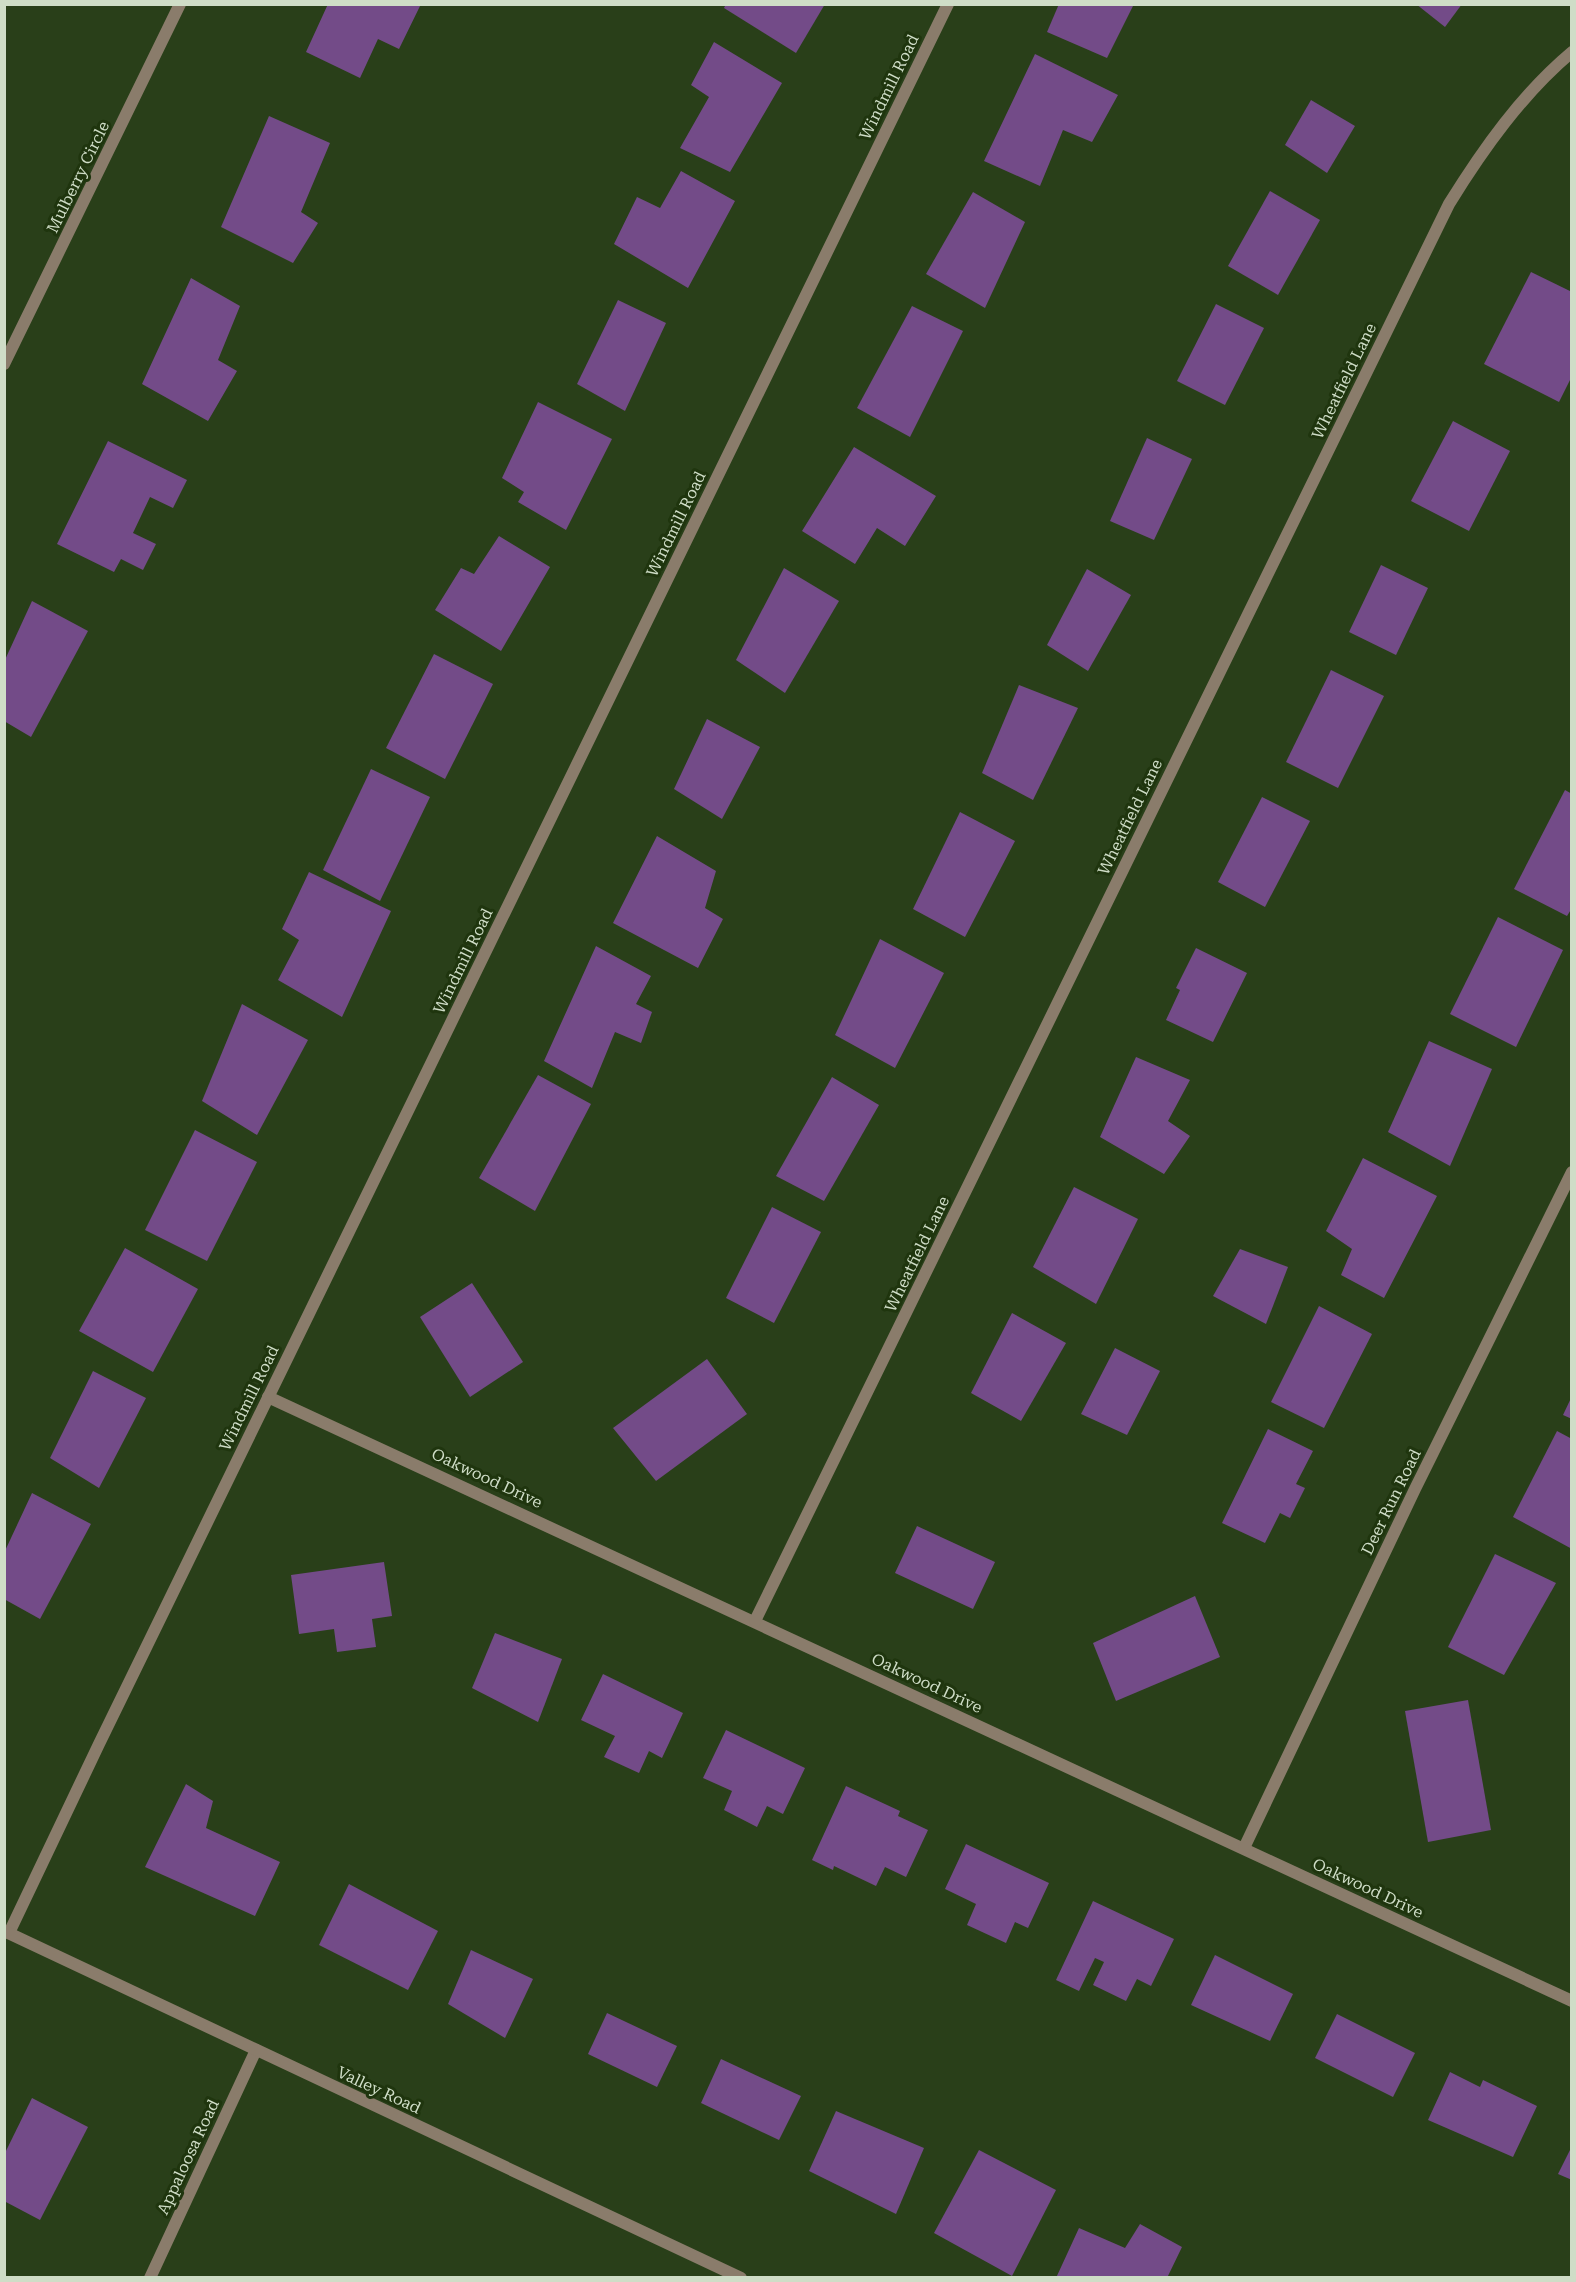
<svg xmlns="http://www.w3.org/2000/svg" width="1576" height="2282" font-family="'Roboto Serif',serif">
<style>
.building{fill:#734b88}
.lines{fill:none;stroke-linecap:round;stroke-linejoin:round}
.minor{stroke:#8a7c6b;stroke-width:12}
.tertiary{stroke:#8a7c6b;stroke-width:12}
.labels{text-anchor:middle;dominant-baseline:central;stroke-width:6;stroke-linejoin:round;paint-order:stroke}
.street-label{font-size:16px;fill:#cfddc7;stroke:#1f350e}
</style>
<rect width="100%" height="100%" fill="#293f19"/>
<g class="building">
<path d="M328 4H421L399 49 378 39 360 78 306 52Z"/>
<path d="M726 4H825L796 53 724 8Z"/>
<path d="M1059 4H1134L1107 58 1047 32Z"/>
<path d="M1416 4H1462L1445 27Z"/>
<path d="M714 42 782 83 730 172 680 148 709 97 691 85Z"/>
<path d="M1035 54 1118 95 1092 142 1063 130 1040 186 984 161Z"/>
<path d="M1311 100 1355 126 1327 173 1285 145Z"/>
<path d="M269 116 330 143 301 212 318 223 293 263 221 227Z"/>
<path d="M681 171 735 201 688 288 614 244 637 197 660 208Z"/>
<path d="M1270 191 1320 220 1278 295 1228 266Z"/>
<path d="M973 192 1025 222 985 308 926 274Z"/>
<path d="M1531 272 1572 292V376L1559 402 1484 364Z"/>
<path d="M191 278 240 306 218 360 237 371 208 421 142 384Z"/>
<path d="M618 300 666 323 625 411 577 384Z"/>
<path d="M1216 304 1264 328 1225 405 1177 381Z"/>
<path d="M912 306 963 331 910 437 857 408Z"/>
<path d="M538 402 612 439 566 530 518 502 524 492 502 478Z"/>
<path d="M1453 421 1510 451 1469 531 1411 501Z"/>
<path d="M1147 438 1192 459 1154 540 1110 521Z"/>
<path d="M108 441 187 480 173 508 150 497 133 533 156 544 143 570 121 559 114 572 57 544Z"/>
<path d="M854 447 936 496 905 546 877 528 855 564 802 531Z"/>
<path d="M499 536 550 567 501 651 435 610 461 568 474 574Z"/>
<path d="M1381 565 1428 588 1396 655 1349 632Z"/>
<path d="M784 568 839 601 785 693 736 660Z"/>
<path d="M1087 569 1131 595 1088 671 1047 645Z"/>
<path d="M32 601 88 631 31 737 4 721V662Z"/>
<path d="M434 654 493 684 445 779 386 748Z"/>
<path d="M1331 670 1384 696 1338 788 1286 762Z"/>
<path d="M1019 685 1078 708 1033 800 982 773Z"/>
<path d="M707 719 760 747 722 819 674 789Z"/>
<path d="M371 769 430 797 380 901 323 870Z"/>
<path d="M1565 790 1572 794V908L1567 916 1514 889Z"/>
<path d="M1262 797 1310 821 1265 907 1218 882Z"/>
<path d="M960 812 1015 841 965 937 913 909Z"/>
<path d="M657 836 716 871 705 908 723 919 698 968 613 923Z"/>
<path d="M309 872 391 911 342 1017 278 980 299 940 282 929Z"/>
<path d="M1498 917 1563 950 1516 1047 1450 1014Z"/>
<path d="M880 939 944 973 895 1068 835 1035Z"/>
<path d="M596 946 651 976 636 1004 652 1012 641 1043 615 1032 592 1088 544 1061Z"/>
<path d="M1196 948 1247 973 1213 1042 1166 1020 1180 990 1176 988Z"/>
<path d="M242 1004 308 1040 257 1135 202 1101Z"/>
<path d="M1429 1041 1492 1069 1450 1166 1388 1132Z"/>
<path d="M1136 1057 1190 1080 1168 1121 1190 1136 1164 1174 1100 1137Z"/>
<path d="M538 1075 591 1104 535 1211 479 1178Z"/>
<path d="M832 1077 879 1105 824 1201 776 1176Z"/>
<path d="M195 1130 257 1162 207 1261 145 1230Z"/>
<path d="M1363 1158 1437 1196 1384 1298 1341 1275 1352 1249 1326 1231Z"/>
<path d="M1074 1187 1138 1219 1096 1304 1033 1267Z"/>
<path d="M772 1207 821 1232 774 1323 726 1298Z"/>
<path d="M125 1248 198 1289 153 1372 79 1331Z"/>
<path d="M1240 1249 1288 1267 1266 1324 1213 1296Z"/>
<path d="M472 1283 523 1362 470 1397 420 1317Z"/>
<path d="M1319 1306 1372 1334 1324 1428 1271 1402Z"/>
<path d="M1012 1313 1066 1343 1021 1421 971 1393Z"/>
<path d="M1115 1348 1160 1371 1127 1435 1081 1414Z"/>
<path d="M707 1359 747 1414 656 1481 613 1428Z"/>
<path d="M93 1371 146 1398 99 1488 50 1458Z"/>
<path d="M1572 1396V1419L1563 1415Z"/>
<path d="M1268 1429 1313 1451 1296 1484 1305 1488 1290 1518 1280 1513 1265 1543 1222 1523Z"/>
<path d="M1557 1431 1572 1439V1549L1513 1517Z"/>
<path d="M32 1493 91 1524 40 1619 4 1599V1553Z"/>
<path d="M917 1526 995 1562 973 1609 895 1573Z"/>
<path d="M1495 1554 1556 1583 1504 1675 1448 1647Z"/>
<path d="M384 1562 392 1616 372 1619 376 1647 337 1652 334 1629 299 1634 291 1575Z"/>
<path d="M1195 1596 1220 1657 1116 1701 1093 1643Z"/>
<path d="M495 1633 562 1659 538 1722 472 1688Z"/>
<path d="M603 1674 683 1713 662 1758 649 1751 639 1773 604 1757 615 1736 581 1720Z"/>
<path d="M1468 1700 1491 1830 1428 1842 1405 1711Z"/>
<path d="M726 1730 805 1768 783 1814 767 1806 757 1827 724 1810 732 1791 703 1778Z"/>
<path d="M186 1784 213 1801 206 1828 280 1862 255 1916 145 1867Z"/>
<path d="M846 1786 900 1811 898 1816 928 1830 906 1877 885 1867 876 1886 834 1866 833 1870 812 1860Z"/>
<path d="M966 1844 1049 1883 1028 1928 1015 1922 1006 1943 967 1925 976 1904 945 1889Z"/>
<path d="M349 1884 438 1931 408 1990 319 1945Z"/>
<path d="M1093 1901 1174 1939 1151 1986 1137 1979 1126 2001 1093 1985 1104 1962 1095 1958 1079 1991 1056 1980Z"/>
<path d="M471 1950 533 1979 505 2038 448 2004Z"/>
<path d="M1215 1955 1293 1994 1270 2041 1191 2005Z"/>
<path d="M607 2013 677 2046 657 2087 588 2054Z"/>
<path d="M1337 2014 1415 2053 1393 2097 1315 2058Z"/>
<path d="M721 2059 801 2096 779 2140 701 2103Z"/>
<path d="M1450 2072 1480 2087 1483 2080 1537 2106 1513 2157 1428 2120Z"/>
<path d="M32 2098 88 2127 40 2220 4 2201V2155Z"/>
<path d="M836 2111 924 2148 896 2214 809 2171Z"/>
<path d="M1572 2146V2180L1558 2174Z"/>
<path d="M979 2150 1056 2190 1012 2276 934 2233Z"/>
<path d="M1140 2224 1182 2247 1167 2278H1056L1079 2228 1125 2248Z"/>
</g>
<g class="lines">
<g class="minor">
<path d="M4 364 180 4"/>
<path d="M268 1397 1572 2001"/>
<path d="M755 1621 1449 204C1483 149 1522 94 1572 52"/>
<path d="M1244 1848 1415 1489 1572 1172"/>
<path d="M9 1933 99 1744 948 4"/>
<path d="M150 2278 256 2050"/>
</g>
<path class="tertiary" d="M4 1931 741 2278"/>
</g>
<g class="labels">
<g class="street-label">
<text transform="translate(889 87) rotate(-64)">Windmill Road</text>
<text transform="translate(78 177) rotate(-64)">Mulberry Circle</text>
<text transform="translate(1344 381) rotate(-64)">Wheatfield Lane</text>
<text transform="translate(676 524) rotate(-64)">Windmill Road</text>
<text transform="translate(1130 817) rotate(-64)">Wheatfield Lane</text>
<text transform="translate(463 961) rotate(-64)">Windmill Road</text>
<text transform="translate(917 1254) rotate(-64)">Wheatfield Lane</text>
<text transform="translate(249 1398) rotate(-64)">Windmill Road</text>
<text transform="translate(487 1478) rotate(25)">Oakwood Drive</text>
<text transform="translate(1391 1502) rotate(-64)">Deer Run Road</text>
<text transform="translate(927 1683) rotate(25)">Oakwood Drive</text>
<text transform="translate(1368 1888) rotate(25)">Oakwood Drive</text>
<text transform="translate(379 2090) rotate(25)">Valley Road</text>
<text transform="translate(188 2157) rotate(-65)">Appaloosa Road</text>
</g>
</g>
<rect width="1576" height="2282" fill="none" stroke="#cfddc7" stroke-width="12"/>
</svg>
